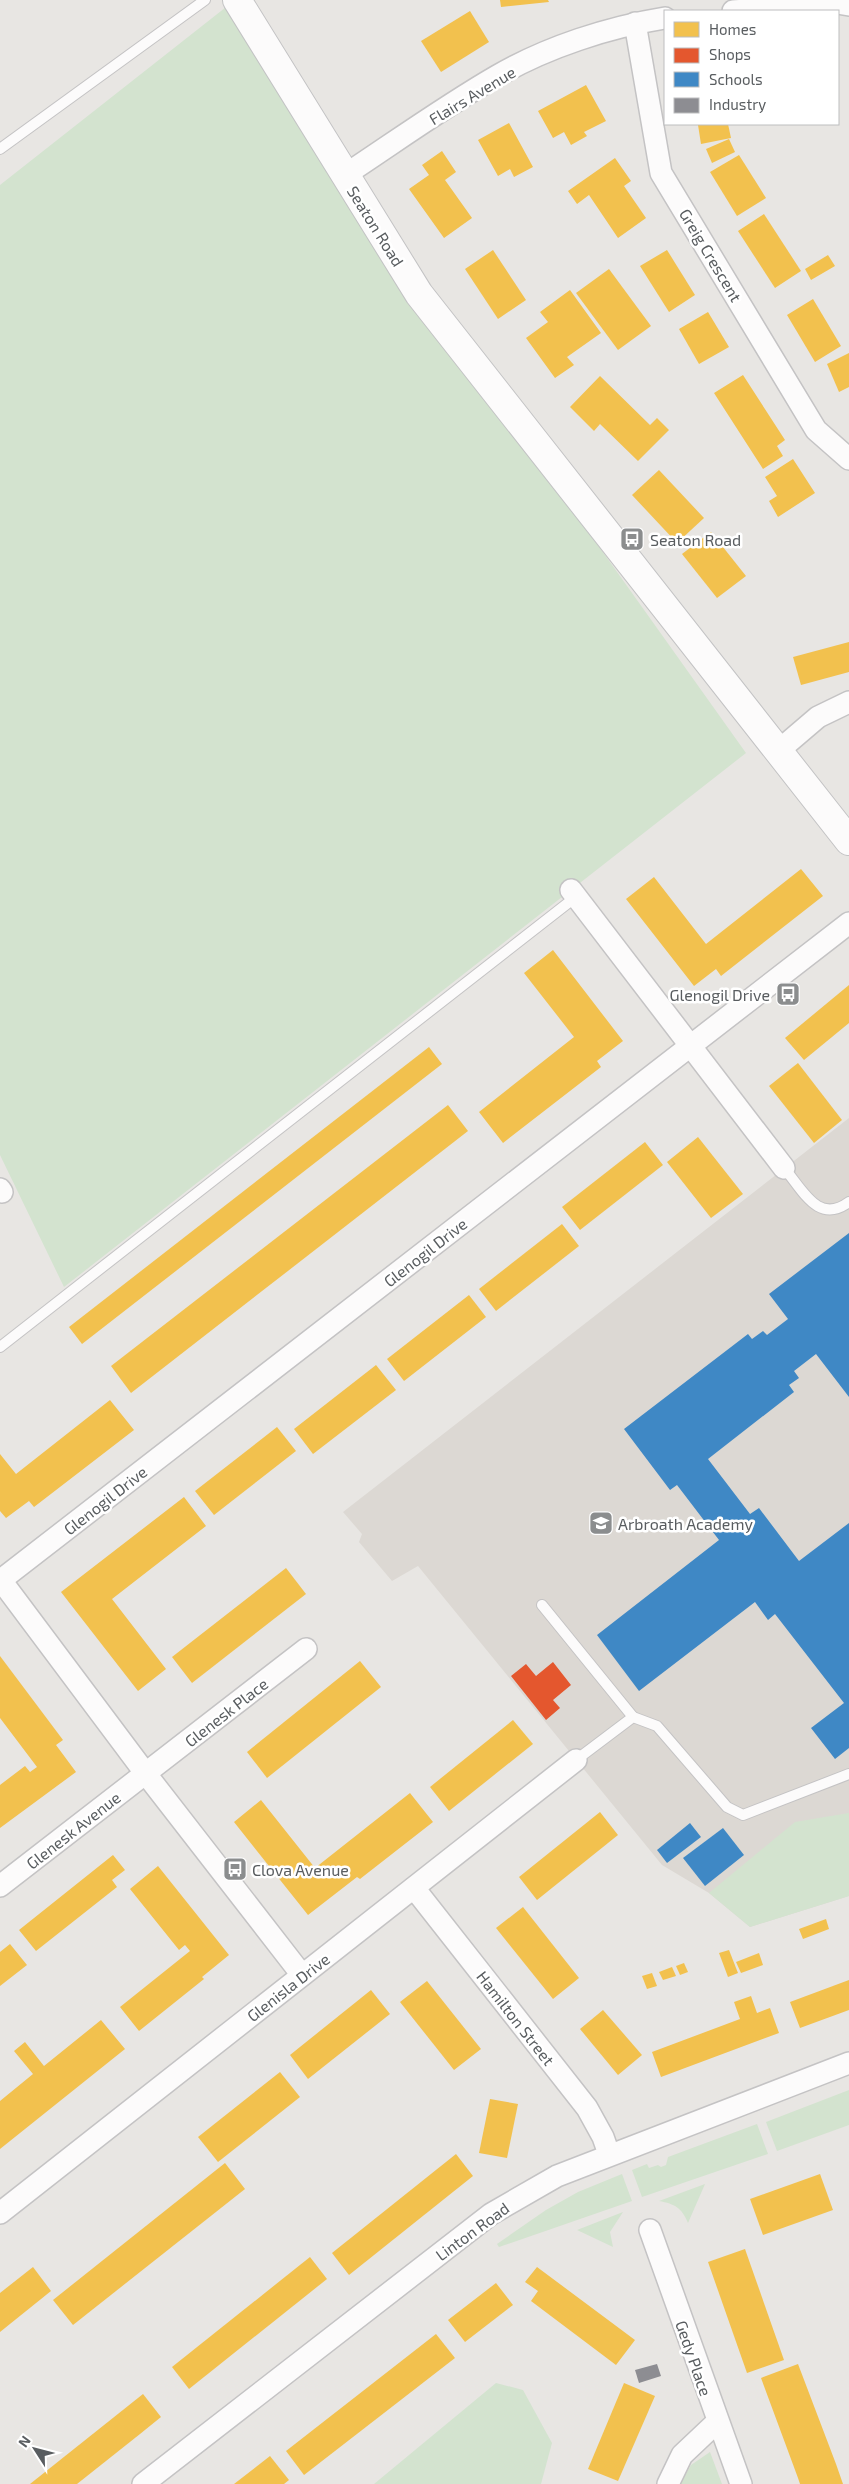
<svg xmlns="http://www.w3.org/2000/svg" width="849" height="2484" font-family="'Exo 2',sans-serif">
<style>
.education{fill:#dcd8d3}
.green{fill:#d3e3cf}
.homes{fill:#f2c14e}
.shops{fill:#e4572e}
.schools{fill:#3f88c5}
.industry{fill:#8d8d92}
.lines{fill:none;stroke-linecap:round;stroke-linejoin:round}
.lane-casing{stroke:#c4c3c4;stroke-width:12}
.street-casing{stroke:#c4c3c4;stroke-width:24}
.secondary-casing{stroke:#c3c3c4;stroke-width:30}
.lane{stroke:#fcfbfb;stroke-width:10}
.street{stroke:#fcfbfb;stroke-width:21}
.secondary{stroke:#fcfbfb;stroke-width:28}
.labels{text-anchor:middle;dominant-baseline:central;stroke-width:5;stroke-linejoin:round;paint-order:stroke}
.street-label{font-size:16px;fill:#595d60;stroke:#fff}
.poi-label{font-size:16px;fill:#595d60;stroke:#fff;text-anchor:start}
</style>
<rect width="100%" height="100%" fill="#e8e6e3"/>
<path class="education" d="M849 1118V1896L750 1927 709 1893 662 1865 418 1566 392 1581 359 1542 362 1534 343 1512Z"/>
<g class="green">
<path d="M235 0 419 294 746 753 64 1287 0 1155V185Z"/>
<path d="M849 1813V1896L750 1927 709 1893 795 1822Z"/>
<path d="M849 2090V2125L777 2151 766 2122Z"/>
<path d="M757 2124 768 2154 642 2197 632 2170 647 2164 649 2168 658 2165 661 2167 666 2165 668 2157Z"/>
<path d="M622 2174 632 2201 499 2247 497 2244 546 2210 578 2192Z"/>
<path d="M705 2184 688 2223C682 2208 675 2204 659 2201Z"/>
<path d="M623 2212 610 2232 613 2247 577 2230Z"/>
<path d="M496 2383 523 2390 552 2443 541 2484H374Z"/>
<path d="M710 2452 722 2484H680L691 2465Z"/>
</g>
<g class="homes">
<path d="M500 0H548L549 2 501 7Z"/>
<path d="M470 11 489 42 441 72 421 41Z"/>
<path d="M586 85 606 121 584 132 587 136 571 145 564 132 553 138 538 111Z"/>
<path d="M509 123 533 167 514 177 510 169 498 176 478 140Z"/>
<path d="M705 124H728L731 138 701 144 698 125Z"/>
<path d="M729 139 735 152 712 163 706 149Z"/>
<path d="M442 151 456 172 445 180 472 218 444 238 409 189 429 175 422 165Z"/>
<path d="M739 155 766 198 737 216 710 172Z"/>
<path d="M615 158 631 181 624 186 646 218 618 238 589 195 577 204 568 191Z"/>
<path d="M764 214 801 271 775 288 738 231Z"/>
<path d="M493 250 526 300 498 319 465 269Z"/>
<path d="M667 250 695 295 669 312 640 266Z"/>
<path d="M828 255 835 266 811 280 805 269Z"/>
<path d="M609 269 651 326 618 350 576 293Z"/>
<path d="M570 290 601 333 567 357 574 365 555 378 526 338 548 322 540 312Z"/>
<path d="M813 299 841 346 815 362 787 315Z"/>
<path d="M708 312 729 347 699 364 679 329Z"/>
<path d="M849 353V387L839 392 827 364Z"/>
<path d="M743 375 785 440 777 446 783 456 763 469 714 393Z"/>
<path d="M600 376 650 425 657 418 669 430 638 461 600 424 594 431 570 407Z"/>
<path d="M793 459 815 493 778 517 769 501 777 496 765 477Z"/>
<path d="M659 470 704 518 677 543 632 495Z"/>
<path d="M711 532 746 576 717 598 682 554Z"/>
<path d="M849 642V672L801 685 793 657Z"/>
<path d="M801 869 823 896 721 976 716 969 694 986 626 899 654 877 706 944Z"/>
<path d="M553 950 623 1041 597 1061 601 1067 503 1143 479 1112 574 1037 524 973Z"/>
<path d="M849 985V1023L804 1060 785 1038Z"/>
<path d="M429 1047 442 1064 82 1344 69 1327Z"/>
<path d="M798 1063 842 1120 814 1143 769 1086Z"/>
<path d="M448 1105 468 1131 131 1393 111 1366Z"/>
<path d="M698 1137 743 1194 711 1218 667 1162Z"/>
<path d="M645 1142 663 1165 580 1230 562 1207Z"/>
<path d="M562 1224 579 1246 496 1311 479 1289Z"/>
<path d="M469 1295 486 1317 404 1381 387 1359Z"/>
<path d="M376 1365 396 1390 313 1454 294 1429Z"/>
<path d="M110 1400 134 1430 34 1507 29 1501 6 1518 0 1511V1454L16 1474Z"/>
<path d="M277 1427 296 1451 214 1515 195 1491Z"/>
<path d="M184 1497 206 1526 112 1599 166 1669 138 1691 61 1592Z"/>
<path d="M286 1568 306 1594 192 1683 172 1657Z"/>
<path d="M0 1656 63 1740 56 1745 76 1772 0 1828V1785L25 1766 30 1772 37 1767 0 1718Z"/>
<path d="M360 1661 381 1687 267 1778 247 1752Z"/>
<path d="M513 1720 533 1744 449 1811 430 1787Z"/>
<path d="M410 1793 433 1822 360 1879 357 1877 308 1915 234 1822 261 1800 315 1868Z"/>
<path d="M600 1812 618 1835 537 1900 519 1877Z"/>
<path d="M113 1855 125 1870 112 1880 117 1887 36 1951 19 1930Z"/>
<path d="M158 1866 229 1955 202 1977 204 1979 139 2031 120 2007 190 1951 185 1945 179 1950 130 1889Z"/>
<path d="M523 1907 579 1978 553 1999 496 1928Z"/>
<path d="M826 1919 829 1929 803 1939 799 1929Z"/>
<path d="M10 1944 27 1965 0 1986V1952Z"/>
<path d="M729 1950 738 1973 728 1977 719 1953Z"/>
<path d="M759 1953 763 1965 741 1973 736 1962Z"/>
<path d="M684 1963 688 1972 680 1975 676 1966Z"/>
<path d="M672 1967 676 1976 663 1980 659 1972Z"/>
<path d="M652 1973 657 1986 647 1989 642 1976Z"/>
<path d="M849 1980V2010L800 2028 790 2002Z"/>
<path d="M427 1981 481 2049 454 2070 400 2002Z"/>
<path d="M371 1990 390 2014 308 2079 290 2055Z"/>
<path d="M751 1996 757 2013 770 2008 779 2033 661 2077 652 2052 740 2019 734 2002Z"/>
<path d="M603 2010 642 2055 618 2075 580 2029Z"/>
<path d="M101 2020 125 2049 0 2149V2101L33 2074 14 2051 25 2042 44 2066Z"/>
<path d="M280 2072 300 2097 218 2162 198 2137Z"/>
<path d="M490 2099 518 2104 507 2158 479 2153Z"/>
<path d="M456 2154 473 2176 349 2275 332 2253Z"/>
<path d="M225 2163 245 2189 73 2325 53 2300Z"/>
<path d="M820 2174 833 2210 763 2235 750 2199Z"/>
<path d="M745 2249 784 2360 747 2373 708 2262Z"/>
<path d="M310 2257 327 2279 189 2389 172 2367Z"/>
<path d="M33 2267 51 2291 0 2332V2293Z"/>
<path d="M537 2267 635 2340 616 2365 531 2301 538 2291 525 2282Z"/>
<path d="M496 2283 513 2305 465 2342 448 2320Z"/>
<path d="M436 2334 455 2358 304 2475 286 2451Z"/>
<path d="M798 2364 836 2464 843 2484H800L798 2478 761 2378Z"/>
<path d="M624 2383 655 2396 618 2481 588 2469Z"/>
<path d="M143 2394 161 2417 140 2434 77 2484H30Z"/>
<path d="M270 2456 289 2480 284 2484H234Z"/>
</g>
<path class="shops" d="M553 1662 571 1685 553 1700 560 1708 546 1720 511 1676 526 1664 536 1676Z"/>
<g class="schools">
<path d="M849 1233V1397L816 1354 794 1371 799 1378 789 1385 794 1392 708 1459 750 1514 759 1508 799 1561 849 1523V1748L835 1759 811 1728 844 1703 775 1614 768 1620 755 1602 639 1691 597 1635 719 1540 677 1485 670 1490 624 1429 748 1334 752 1339 763 1331 767 1335 788 1319 769 1294Z"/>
<path d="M690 1823 701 1837 667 1863 657 1850Z"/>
<path d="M723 1828 744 1855 705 1886 683 1858Z"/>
</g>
<path class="industry" d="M657 2364 661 2376 639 2383 635 2370Z"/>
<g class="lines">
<g class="lane-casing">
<g id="lane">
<path d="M0 149 205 0"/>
<path d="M784 1168C803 1190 818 1225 849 1202"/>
<path d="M0 1347 577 896"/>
<path d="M542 1605 633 1717"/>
<path d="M576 1760 633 1717 657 1726 727 1807 743 1815 849 1774"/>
</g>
</g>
<g class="street-casing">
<g id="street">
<path d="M733 11 837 3 849 5"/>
<path d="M635 23 661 173 816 430 849 459"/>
<path d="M345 175C395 142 445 106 497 76 547 47 609 27 665 18"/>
<path d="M777 752 818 717 849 702"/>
<path d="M571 890 784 1168"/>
<path d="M0 1189 2 1192"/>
<path d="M0 1579 146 1774 302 1975"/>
<path d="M1 1580 849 923"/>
<path d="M0 1886 306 1649"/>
<path d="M414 1888 587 2108 603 2137 609 2154"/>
<path d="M0 2213 576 1760"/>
<path d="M650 2230 741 2484"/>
<path d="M143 2484 491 2214 557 2176 849 2063"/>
<path d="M668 2484 682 2455 717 2422"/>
</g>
</g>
<g class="secondary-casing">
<path id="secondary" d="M237 0 419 294 849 841"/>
</g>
<use href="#lane" class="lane"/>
<use href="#street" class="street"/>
<use href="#secondary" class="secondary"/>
</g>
<defs>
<g id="bus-square" transform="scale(1.25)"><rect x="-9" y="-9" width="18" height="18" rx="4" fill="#8b8d8e" stroke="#fff"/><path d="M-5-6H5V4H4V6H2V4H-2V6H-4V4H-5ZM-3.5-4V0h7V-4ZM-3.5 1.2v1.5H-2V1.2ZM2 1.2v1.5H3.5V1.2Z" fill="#fff"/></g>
<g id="school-square" transform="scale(1.25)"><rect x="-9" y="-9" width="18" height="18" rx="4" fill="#8b8d8e" stroke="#fff"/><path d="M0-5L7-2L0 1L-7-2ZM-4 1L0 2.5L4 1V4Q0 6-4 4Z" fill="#fff"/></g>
</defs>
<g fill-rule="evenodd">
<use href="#bus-square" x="632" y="539"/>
<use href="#bus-square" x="788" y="994"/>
<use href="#school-square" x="601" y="1523"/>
<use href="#bus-square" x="235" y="1869"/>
</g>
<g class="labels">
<g class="street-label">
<text transform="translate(472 95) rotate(-31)">Flairs Avenue</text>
<text transform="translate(376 226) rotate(58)">Seaton Road</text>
<text transform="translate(711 255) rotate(59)">Greig Crescent</text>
<text transform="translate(425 1252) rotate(-38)">Glenogil Drive</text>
<text transform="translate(105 1500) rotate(-38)">Glenogil Drive</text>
<text transform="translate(226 1712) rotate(-38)">Glenesk Place</text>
<text transform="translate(73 1830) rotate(-38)">Glenesk Avenue</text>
<text transform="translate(288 1987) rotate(-38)">Glenisla Drive</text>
<text transform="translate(516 2018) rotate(52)">Hamilton Street</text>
<text transform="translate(472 2231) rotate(-36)">Linton Road</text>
<text transform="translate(694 2358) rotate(71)">Gedy Place</text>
</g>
<g class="poi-label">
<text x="650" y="539">Seaton Road</text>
<text x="770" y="994" text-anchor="end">Glenogil Drive</text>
<text x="618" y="1523">Arbroath Academy</text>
<text x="252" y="1869">Clova Avenue</text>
</g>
</g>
<rect x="664" y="10" width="175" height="115" fill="#ffffff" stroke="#bdbebf"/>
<rect x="674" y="22" width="25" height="15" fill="#f2c14e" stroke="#bdbebf"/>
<text x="709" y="35" font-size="15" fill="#595d60">Homes</text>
<rect x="674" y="48" width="25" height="15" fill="#e4572e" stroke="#bdbebf"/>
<text x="709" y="60" font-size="15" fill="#595d60">Shops</text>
<rect x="674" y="72" width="25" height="15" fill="#3f88c5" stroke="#bdbebf"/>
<text x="709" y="85" font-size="15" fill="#595d60">Schools</text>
<rect x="674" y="98" width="25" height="15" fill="#8d8d92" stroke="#bdbebf"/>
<text x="709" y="110" font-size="15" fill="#595d60">Industry</text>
<g transform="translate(35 2449) rotate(306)" stroke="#ffffff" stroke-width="4" paint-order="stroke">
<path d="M0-4L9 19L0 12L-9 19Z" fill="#595d60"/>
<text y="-8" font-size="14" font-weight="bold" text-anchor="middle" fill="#595d60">N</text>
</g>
</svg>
